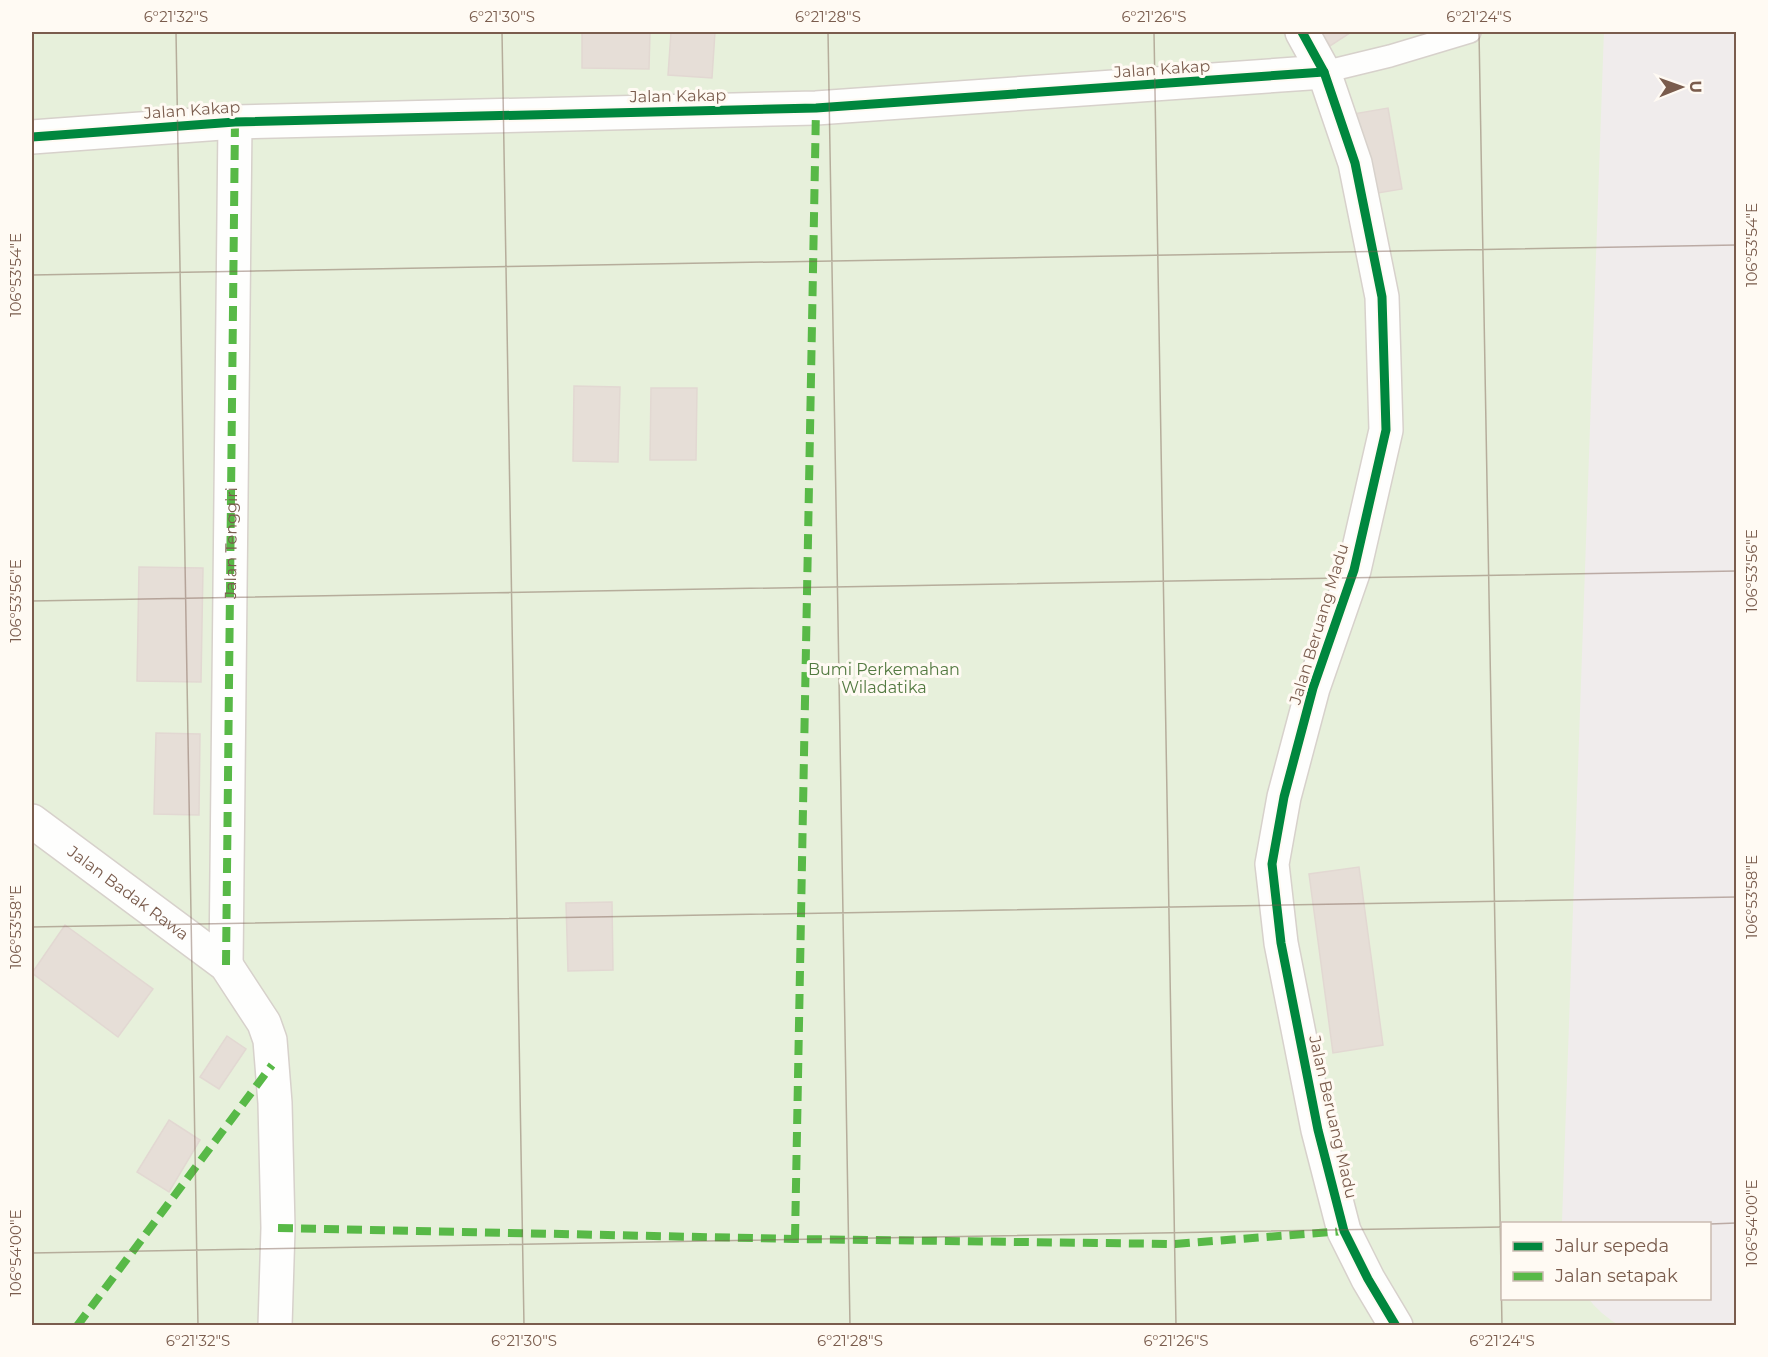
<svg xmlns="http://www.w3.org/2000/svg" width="1768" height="1357" font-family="Montserrat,sans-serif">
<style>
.green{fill:#e7f0db;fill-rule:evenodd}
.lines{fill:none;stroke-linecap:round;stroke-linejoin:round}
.runway{stroke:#f0ecec;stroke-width:238}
.building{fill:#e6ded7;stroke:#e2d8d2;stroke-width:1.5}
.service-casing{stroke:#d7d1cb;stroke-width:24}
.minor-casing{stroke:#d7d1cb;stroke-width:36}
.service{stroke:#fefefd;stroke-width:21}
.minor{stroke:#fefefd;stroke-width:33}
.quiet{stroke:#58b947;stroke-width:8;stroke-dasharray:15 8;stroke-linecap:butt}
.cycleway-casing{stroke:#fffaf3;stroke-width:13}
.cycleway{stroke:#00873e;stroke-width:9}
.ticks{fill:none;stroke:#7a5c4d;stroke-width:1.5;stroke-opacity:0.45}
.labels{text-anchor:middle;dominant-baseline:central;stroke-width:6;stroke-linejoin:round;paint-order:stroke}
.street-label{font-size:16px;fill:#7a5c4d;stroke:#fffaf3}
.park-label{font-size:16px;fill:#537a41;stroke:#fffaf3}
.neatline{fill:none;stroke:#7a5c4d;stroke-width:2}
.ticks-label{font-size:15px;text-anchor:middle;fill:#7a5c4d}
</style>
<rect width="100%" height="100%" fill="#f9f5f0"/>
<path class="green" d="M32 32H1736V1325H32ZM1502 1224H1710V1298H1502Z"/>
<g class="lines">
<path class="runway" d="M1681 1224 1723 32"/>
</g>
<g class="building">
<path d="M582 32H650L649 69 582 68Z"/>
<path d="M671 32H715L712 78 668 75Z"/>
<path d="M1321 32H1349L1350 33 1330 46Z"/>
<path d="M1388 108 1402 189 1366 195 1353 114Z"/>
<path d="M574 386 620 387 618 462 573 461Z"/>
<path d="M651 388H697L696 460H650Z"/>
<path d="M139 567 203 568 201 682 137 681Z"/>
<path d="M156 733 200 734 199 815 154 814Z"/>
<path d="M1359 867 1383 1045 1333 1053 1309 874Z"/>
<path d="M612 902 613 970 568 971 566 903Z"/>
<path d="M65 925 153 989 118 1037 32 973Z"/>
<path d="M227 1036 246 1049 219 1089 200 1077Z"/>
<path d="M169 1120 200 1140 169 1192 137 1172Z"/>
</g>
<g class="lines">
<g class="service-casing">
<path id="service" d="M1324 72 1390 56 1470 32"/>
</g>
<g class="minor-casing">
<g id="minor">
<path d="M1302 32 1324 72 1355 163 1382 297 1386 430 1354 570 1313 688 1284 797 1272 864 1281 943 1318 1130 1344 1231 1368 1279 1396 1326"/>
<path d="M32 137 235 122 816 108 1324 72"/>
<path id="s1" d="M32 821 226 965 264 1023 270 1040 275 1103 278 1228 275 1326"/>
<path id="s2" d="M226 965 235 122"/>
</g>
</g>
<use href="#service" class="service"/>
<use href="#minor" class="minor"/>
<g class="quiet">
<path d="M226 965 235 122"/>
<path d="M278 1228 795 1239 1175 1244 1344 1231"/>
<path d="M795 1239 816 108"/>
<path d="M77 1326 272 1065"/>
</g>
<g class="cycleway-casing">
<g id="cycleway">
<path d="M1302 32 1324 72 1355 163 1382 297 1386 430 1354 570 1313 688 1284 797 1272 864 1281 943 1318 1130 1344 1231 1368 1279 1396 1326"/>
<path d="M32 137 235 122 816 108 1324 72"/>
</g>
</g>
<use href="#cycleway" class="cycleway"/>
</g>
<path class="ticks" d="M176 32 198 1326M502 32 524 1326M828 32 850 1326M1154 32 1176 1326M1479 32 1502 1326M32 275 1736 245M32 601 1736 571M32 927 1736 897M1710 1224 1736 1223M32 1253 1502 1227"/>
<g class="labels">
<g class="street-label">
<text transform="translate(1162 69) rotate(-4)">Jalan Kakap</text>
<text transform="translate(678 96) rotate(-1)">Jalan Kakap</text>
<text transform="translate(192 110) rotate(-4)">Jalan Kakap</text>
<text stroke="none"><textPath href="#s2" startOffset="422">Jalan Tenggiri</textPath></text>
<text transform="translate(1319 624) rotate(-73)">Jalan Beruang Madu</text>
<text stroke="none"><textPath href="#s1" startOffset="120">Jalan Badak Rawa</textPath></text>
<text transform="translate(1333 1117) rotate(77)">Jalan Beruang Madu</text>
</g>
<g class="park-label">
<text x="884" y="669">Bumi Perkemahan<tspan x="884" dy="18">Wiladatika</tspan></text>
</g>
</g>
<rect width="1768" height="1357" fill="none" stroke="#fffaf3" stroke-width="66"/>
<rect x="1501" y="1222" width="210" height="78" fill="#fffaf3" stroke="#cabbb1" stroke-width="1.5"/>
<rect x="1513" y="1242" width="30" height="9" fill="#00873e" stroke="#cabbb1" stroke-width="1.5"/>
<text x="1555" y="1252" font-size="18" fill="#7a5c4d">Jalur sepeda</text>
<rect x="1513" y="1272" width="30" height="9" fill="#58b947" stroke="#cabbb1" stroke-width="1.5"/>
<text x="1555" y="1282" font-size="18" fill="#7a5c4d">Jalan setapak</text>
<g transform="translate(1681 87) rotate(89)" stroke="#fffaf3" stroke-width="4.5" paint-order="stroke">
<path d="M0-4.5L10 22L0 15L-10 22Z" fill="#7a5c4d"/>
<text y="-9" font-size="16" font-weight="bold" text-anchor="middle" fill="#7a5c4d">U</text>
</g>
<rect x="33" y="33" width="1702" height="1291" class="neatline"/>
<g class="ticks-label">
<text x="176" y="22">6°21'32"S</text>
<text x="502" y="22">6°21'30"S</text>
<text x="828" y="22">6°21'28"S</text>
<text x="1154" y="22">6°21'26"S</text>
<text x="1479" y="22">6°21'24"S</text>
<text transform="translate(1752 245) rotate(-90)" y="5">106°53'54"E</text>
<text transform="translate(16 275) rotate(-90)" y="5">106°53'54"E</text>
<text transform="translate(1752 571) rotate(-90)" y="5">106°53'56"E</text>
<text transform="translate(16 601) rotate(-90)" y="5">106°53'56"E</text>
<text transform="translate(1752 897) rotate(-90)" y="5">106°53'58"E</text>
<text transform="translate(16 927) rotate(-90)" y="5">106°53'58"E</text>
<text transform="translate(1752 1223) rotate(-90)" y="5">106°54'00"E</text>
<text transform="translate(16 1253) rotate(-90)" y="5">106°54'00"E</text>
<text x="198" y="1346">6°21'32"S</text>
<text x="524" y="1346">6°21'30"S</text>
<text x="850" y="1346">6°21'28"S</text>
<text x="1176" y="1346">6°21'26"S</text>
<text x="1502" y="1346">6°21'24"S</text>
</g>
</svg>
